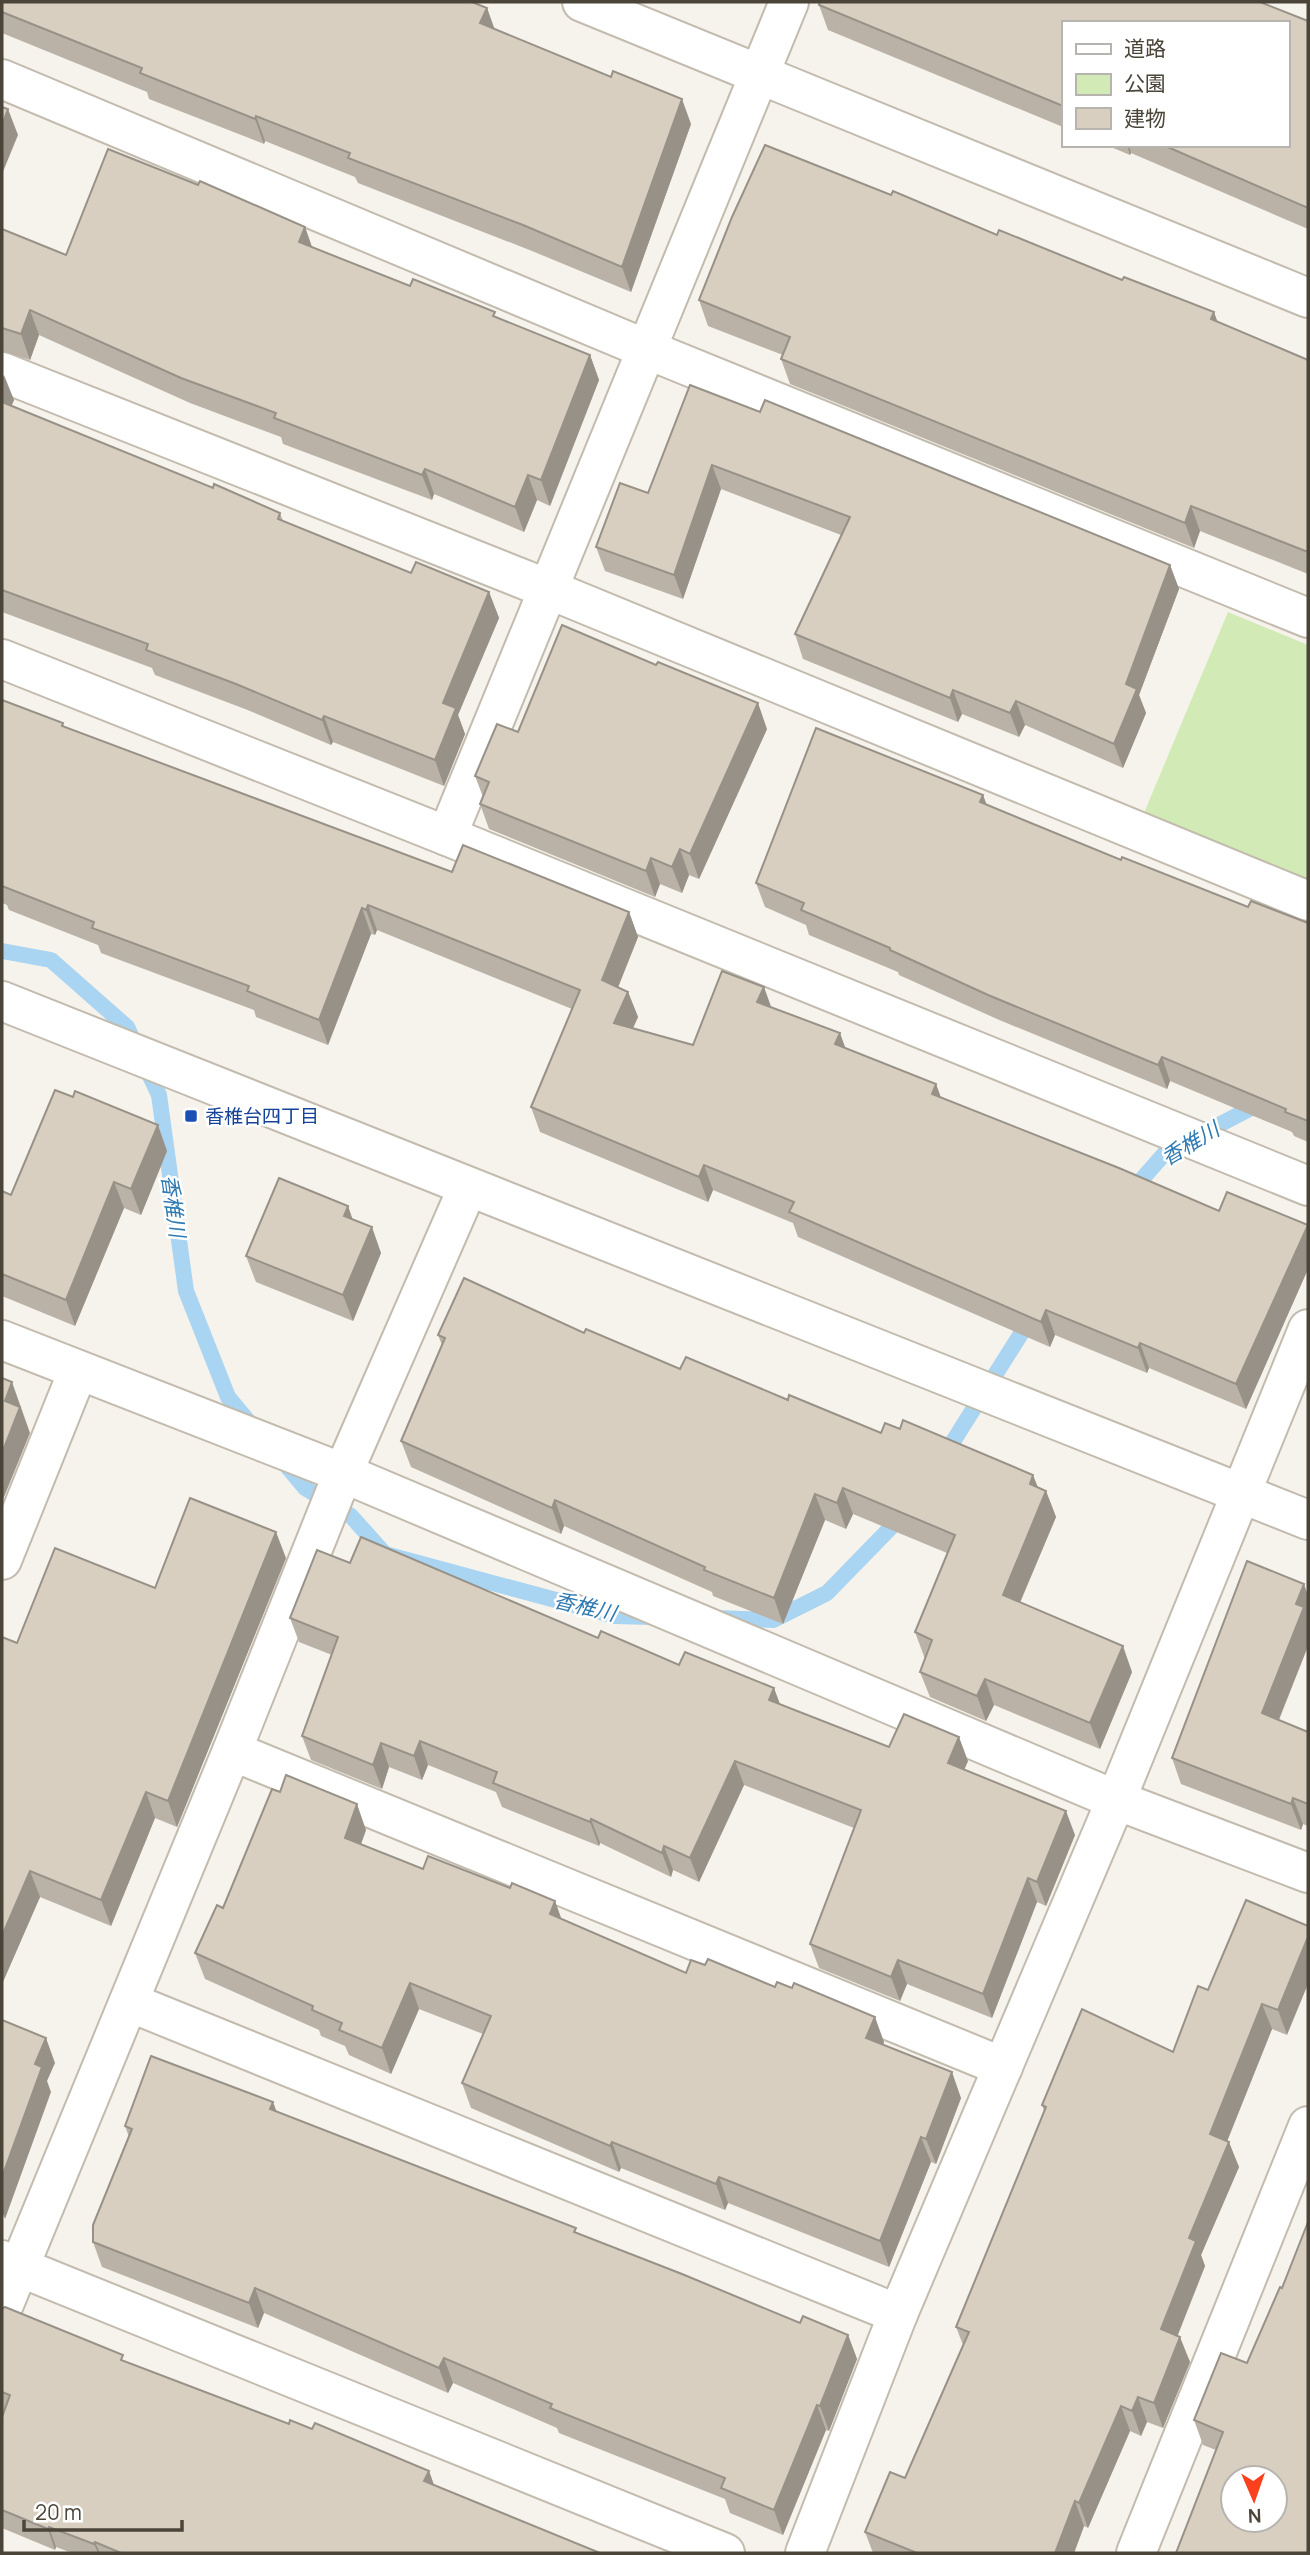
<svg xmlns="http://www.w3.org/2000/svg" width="1310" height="2555" font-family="Manrope,'Noto Sans JP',sans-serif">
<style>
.green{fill:#d2eab5}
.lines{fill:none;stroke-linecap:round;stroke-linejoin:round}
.stream{stroke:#a9d4f2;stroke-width:16}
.minor-casing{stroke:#c2bbae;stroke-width:42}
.minor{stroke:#fff;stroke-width:38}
.wall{fill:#bab2a6}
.shaded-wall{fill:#979187}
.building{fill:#d8cfc1;stroke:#979187;stroke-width:2;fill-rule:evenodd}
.transit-dot{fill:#1a4fb4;stroke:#fff;stroke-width:2.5}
.labels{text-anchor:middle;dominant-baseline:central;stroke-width:5;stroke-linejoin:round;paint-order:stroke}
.transit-label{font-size:19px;fill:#164399;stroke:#fff;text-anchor:start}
.water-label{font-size:21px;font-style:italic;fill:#2e7ab2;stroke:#fff}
</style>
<rect width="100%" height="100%" fill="#f6f3ec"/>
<path class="green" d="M1228 612 1308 645V880L1144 813Z"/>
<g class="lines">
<g class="stream">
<path d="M2 951 51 960 127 1027 159 1095 186 1291 228 1397 254 1428"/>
<path d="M1129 1194 1165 1153 1257 1105H1262"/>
<path d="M280 1458 305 1488 351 1516 385 1554 615 1616 652 1617"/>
<path d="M942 1459 1031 1318"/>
<path d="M716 1618 773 1620 827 1593 903 1515"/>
</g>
<g class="minor-casing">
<g id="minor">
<path d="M582 2 1308 298"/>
<path d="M2 79 646 349 1308 618"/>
<path d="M2 372 548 589 1308 901"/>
<path d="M2 659 447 836 1308 1186"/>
<path d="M447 836 789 2"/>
<path d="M2 1001 1308 1520"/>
<path d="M2 1340 343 1473 1116 1800 1308 1873"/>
<path d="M2 1560 78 1371"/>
<path d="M232 1751 1003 2067"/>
<path d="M129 2002 898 2314"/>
<path d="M2 2260 725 2553"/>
<path d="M2 2309 232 1751 343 1473 468 1187"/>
<path d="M805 2553 898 2314 1116 1800 1308 1329"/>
<path d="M1136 2553 1308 2126"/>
</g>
</g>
<use href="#minor" class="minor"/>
</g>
<g class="wall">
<path d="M2 2 487 8 494 29 691 124 631 292 532 251 358 183 355 177 265 141 264 144 149 99 147 92 2 33Z"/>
<path d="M819 5 1308 21V229L1131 153 1130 155 1106 145H1287L1063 23V127L828 30Z"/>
<path d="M198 185 305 227 312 247 410 286 497 318 590 355 599 380 550 506 537 500 524 532 434 494 432 500 283 444 281 437 190 403 39 335 30 360 2 351V229L66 255Z"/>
<path d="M891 195 1217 322 1308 360V574L1200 531 1194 548 790 384 781 359 783 355 708 326 699 300Z"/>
<path d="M2 373 14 400 11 406 213 488 280 513 283 521 411 573 489 592 499 618 458 715 465 734 444 786 333 742 331 745 245 709 155 675 152 668 2 612Z"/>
<path d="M760 412 1170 565 1179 589 1139 695 1146 713 1123 768 1025 725 1019 737 962 714 958 722 803 659 795 634 841 535 721 489 683 599 605 571 596 547 648 493Z"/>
<path d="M2 700 63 723 64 727 452 872 629 912 638 937 618 987 628 992 638 1017 633 1028 693 1045 771 1007 845 1048 936 1084 941 1098 1219 1211 1308 1225V1269L1246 1409 1149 1368 1147 1373 1055 1335 1050 1347 798 1237 793 1223 713 1190 708 1202 540 1132 531 1107 572 1009 377 930 375 935 371 934 328 1045 256 1017 254 1010 101 953 98 945 9 910 7 905 2 903Z"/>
<path d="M767 729 699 879 689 875 682 893 660 884 655 897 489 829 480 804 483 797 475 776 518 732Z"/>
<path d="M983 795 986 804 1121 860 1248 907 1308 923V1142L1294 1136 1292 1132 1170 1081 1167 1089 997 1019 899 975 898 972 809 935 806 925 765 907 756 883Z"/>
<path d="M167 1151 141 1215 124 1208 75 1326 2 1296V1191L11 1195Z"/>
<path d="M348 1206 352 1219 381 1253 353 1321 256 1282 246 1256Z"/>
<path d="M584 1333 680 1369 788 1400 1046 1491 1056 1517 1020 1603 1132 1672 1100 1749 994 1705 986 1721 930 1697 920 1672 925 1659 915 1632 947 1553 853 1514 846 1529 825 1520 783 1624 713 1596 712 1592 564 1526 561 1534 411 1467 401 1441 442 1345 438 1335Z"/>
<path d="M286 1558 177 1827 155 1818 111 1926 40 1897 2 1984 17 1643 155 1588Z"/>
<path d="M350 1563 598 1638 679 1665 889 1747 968 1761 964 1769 1075 1835 1046 1906 1037 1902 992 2018 907 1984 900 2001 819 1968 810 1944 854 1828 744 1785 699 1882 673 1870 671 1877 600 1843 599 1846 502 1807 496 1792 428 1765 422 1780 389 1767 382 1789 311 1760 302 1736 332 1655 299 1642 290 1618Z"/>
<path d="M1308 1646 1279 1720 1308 1732V1826L1303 1824 1301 1830 1181 1784 1172 1758Z"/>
<path d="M280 1792 366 1830 361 1844 423 1869 510 1888 555 1901 561 1919 686 1973 884 2042 883 2045 961 2098 936 2164 931 2162 889 2267 728 2203 725 2210 621 2168 619 2172 471 2108 462 2083 483 2034 419 2009 391 2074 349 2055 345 2046 321 2036 319 2030 205 1979 195 1953 223 1908Z"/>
<path d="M1246 1900 1287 2035 1272 2029 1227 2141 1239 2167 1201 2255 1205 2266 1178 2335 1190 2362 1163 2428 1147 2422 1141 2436 1130 2431 1088 2528 1084 2526 1074 2553H873L865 2532 905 2478 963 2345 956 2327 1044 2111 1042 2105 1173 2052 1208 1990Z"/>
<path d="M277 2112 800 2323 848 2335 857 2359 829 2431 826 2430 783 2535 730 2513 725 2499 559 2433 557 2428 453 2383 448 2393 264 2313 258 2328 102 2267 93 2242 129 2137 125 2126Z"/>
<path d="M2 2309 125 2362 289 2424 429 2471 434 2485 600 2553H72L56 2547 55 2550 2 2528V2417L4 2410 2 2409Z"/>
<path d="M1247 2363 1216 2450 1203 2445 1194 2420Z"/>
</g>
<g class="shaded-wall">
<path d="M487 8 496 33 480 23Z"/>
<path d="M682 99 691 124 631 292 622 267Z"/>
<path d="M8 109 18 135 2 174V125Z"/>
<path d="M256 116 265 141 264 144 255 119Z"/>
<path d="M1127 145H1129L1131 153 1130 155Z"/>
<path d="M305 227 314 253 299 242Z"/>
<path d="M30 310 39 335 30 360 21 334Z"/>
<path d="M1214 312 1223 337 1211 319Z"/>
<path d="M590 355 599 380 550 506 541 480Z"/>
<path d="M4 375 14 400 4 424 2 418V381Z"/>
<path d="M712 465 721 489 683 599 674 575Z"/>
<path d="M425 469 434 494 432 500 422 475Z"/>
<path d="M528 475 537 500 524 532 515 507Z"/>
<path d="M1191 506 1200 531 1194 548 1185 523Z"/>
<path d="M1170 565 1179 589 1139 695 1146 713 1123 768 1114 744 1126 684Z"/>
<path d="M489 592 499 618 458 715 465 734 444 786 435 760 443 703Z"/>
<path d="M953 690 962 714 958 722 950 698Z"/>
<path d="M1016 701 1025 725 1019 737 1010 713Z"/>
<path d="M758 703 767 729 699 879 690 854Z"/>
<path d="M324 716 333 742 331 745 322 720Z"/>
<path d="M983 795 992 819 980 802Z"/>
<path d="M680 849 689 875 682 893 672 867Z"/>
<path d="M651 858 660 884 655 897 646 871Z"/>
<path d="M368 905 377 930 375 935 366 910Z"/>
<path d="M362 908 371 934 328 1045 319 1020Z"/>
<path d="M629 912 638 937 611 1005 602 980Z"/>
<path d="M764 987 773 1012 757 1002Z"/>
<path d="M628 992 638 1017 624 1048 614 1023Z"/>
<path d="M840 1033 849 1058 835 1044Z"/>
<path d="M1162 1057 1170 1081 1167 1089 1158 1065Z"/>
<path d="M936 1084 945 1109 932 1094Z"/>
<path d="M158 1125 167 1151 141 1215 131 1189Z"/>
<path d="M704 1165 713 1190 708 1202 699 1177Z"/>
<path d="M114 1182 124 1208 75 1326 66 1300Z"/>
<path d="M348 1206 357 1232 344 1216Z"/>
<path d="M1308 1225V1269L1246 1409 1236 1384Z"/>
<path d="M372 1227 381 1253 353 1321 343 1295Z"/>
<path d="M1046 1310 1055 1335 1050 1347 1041 1322Z"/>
<path d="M1140 1343 1149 1368 1147 1373 1138 1348Z"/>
<path d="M12 1382 30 1433 2 1502V1453L5 1401Z"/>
<path d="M1033 1475 1043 1500 1046 1491 1056 1517 1012 1621 1003 1595 1030 1484Z"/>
<path d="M843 1488 853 1514 846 1529 837 1503Z"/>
<path d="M815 1494 825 1520 783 1624 774 1598Z"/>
<path d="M555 1500 564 1526 561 1534 552 1508Z"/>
<path d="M276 1532 286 1558 177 1827 168 1801Z"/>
<path d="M1304 1584 1308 1596V1646L1271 1739 1262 1713 1296 1604Z"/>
<path d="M1123 1646 1132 1672 1100 1749 1090 1723Z"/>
<path d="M985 1679 994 1705 986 1721 977 1696Z"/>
<path d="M774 1688 783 1712 769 1700Z"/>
<path d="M959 1737 968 1761 957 1787 948 1763Z"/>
<path d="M420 1741 428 1765 422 1780 414 1756Z"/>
<path d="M381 1743 389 1767 382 1789 373 1765Z"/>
<path d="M735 1761 744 1785 699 1882 690 1858Z"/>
<path d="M146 1792 155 1818 111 1926 101 1900Z"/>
<path d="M1293 1798 1303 1824 1301 1830 1291 1804Z"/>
<path d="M357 1804 366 1830 354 1863 345 1838Z"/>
<path d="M1066 1811 1075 1835 1046 1906 1037 1882Z"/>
<path d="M591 1819 600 1843 599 1846 590 1822Z"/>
<path d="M664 1846 673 1870 671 1877 662 1853Z"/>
<path d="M30 1871 40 1897 2 1984V1936Z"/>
<path d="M1028 1878 1037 1902 992 2018 983 1994Z"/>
<path d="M555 1901 564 1926 550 1914Z"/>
<path d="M1308 1937V1984L1287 2035 1278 2010Z"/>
<path d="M898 1960 907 1984 900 2001 891 1977Z"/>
<path d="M410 1983 419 2009 391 2074 382 2048Z"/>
<path d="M1262 2004 1272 2029 1220 2159 1210 2134Z"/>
<path d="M875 2017 884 2042 876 2064 866 2038Z"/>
<path d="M46 2038 55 2063 47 2081 51 2092 5 2219 2 2211V2177L35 2064Z"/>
<path d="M952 2072 961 2098 936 2164 926 2139Z"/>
<path d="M273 2102 282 2126 270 2109Z"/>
<path d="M921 2137 931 2162 889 2267 880 2241Z"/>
<path d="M612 2142 621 2168 619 2172 610 2146Z"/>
<path d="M1229 2142 1239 2167 1201 2255 1205 2266 1170 2354 1161 2329 1189 2238Z"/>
<path d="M719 2177 728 2203 725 2210 716 2184Z"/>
<path d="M255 2288 264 2313 258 2328 249 2303Z"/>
<path d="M848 2335 857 2359 829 2431 820 2406Z"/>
<path d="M1180 2337 1190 2362 1163 2428 1154 2403Z"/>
<path d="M444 2358 453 2383 448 2393 439 2368Z"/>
<path d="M1138 2397 1147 2422 1141 2436 1132 2411Z"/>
<path d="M817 2405 826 2430 783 2535 774 2510Z"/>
<path d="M1121 2406 1130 2431 1088 2528 1079 2503Z"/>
<path d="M429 2471 436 2491 424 2481Z"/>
<path d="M1075 2501 1084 2526 1074 2553H1055Z"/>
<path d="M49 2527 56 2547 55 2550 48 2529Z"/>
<path d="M95 2542 100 2553H98L94 2544Z"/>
</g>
<g class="building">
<path d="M2 2H472L487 8 480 23 611 77 613 71 682 99 622 267 523 225 348 158 350 153 256 116 255 119 140 73 142 68 2 12Z"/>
<path d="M820 2H1260L1308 21V208L1163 145H1287V23H1063V106L819 5Z"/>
<path d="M2 107 8 109 2 125Z"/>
<path d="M765 145 891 195 893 191 997 235 999 230 1122 280 1124 277 1214 312 1211 319 1308 360V552L1191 506 1185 523 781 359 790 337 699 300 732 217Z"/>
<path d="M108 149 198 185 200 181 305 227 299 242 410 286 413 279 495 312 493 316 590 355 541 480 528 475 515 507 425 469 422 475 274 418 276 413 181 378 30 310 21 334 2 328V229L66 255Z"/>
<path d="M690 385 760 412 765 400 1170 565 1126 684 1137 689 1114 744 1016 701 1010 713 953 690 950 698 795 634 850 517 712 465 674 575 596 547 620 483 648 493Z"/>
<path d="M2 402 213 488 214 484 280 513 278 519 411 573 416 562 489 592 443 703 456 708 435 760 324 716 322 720 236 684 146 650 148 644 2 590Z"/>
<path d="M562 625 656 665 658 662 758 703 690 854 680 849 672 867 651 858 646 871 480 804 489 782 475 776 497 724 518 732Z"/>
<path d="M2 700 63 723 62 726 452 872 463 845 629 912 602 980 628 992 614 1023 693 1045 722 971 764 987 757 1002 840 1033 835 1044 936 1084 932 1094 1119 1168 1219 1211 1227 1192 1308 1225 1236 1384 1140 1343 1138 1348 1046 1310 1041 1322 789 1212 794 1202 704 1165 699 1177 531 1107 580 990 368 905 366 910 362 908 319 1020 247 991 249 986 92 928 94 922 2 886Z"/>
<path d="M816 728 983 795 980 802 1121 860 1122 857 1248 907 1251 901 1308 923V1121L1285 1112 1286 1109 1162 1057 1158 1065 988 995 890 950V948L801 910 804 903 756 883Z"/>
<path d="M55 1090 73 1097 75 1091 158 1125 131 1189 114 1182 66 1300 2 1274V1191L11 1195Z"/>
<path d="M279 1178 348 1206 344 1216 372 1227 343 1295 246 1256Z"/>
<path d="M464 1278 584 1333 586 1329 680 1369 686 1357 788 1400 789 1395 881 1433 885 1423 900 1429 903 1420 1033 1475 1030 1484 1046 1491 1003 1595 1123 1646 1090 1723 985 1679 977 1696 920 1672 932 1640 915 1632 955 1535 843 1488 837 1503 815 1494 774 1598 704 1570 705 1567 555 1500 552 1508 401 1441 445 1338 438 1335Z"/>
<path d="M2 1378 12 1382 5 1401 20 1407 2 1453Z"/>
<path d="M190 1498 276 1532 168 1801 146 1792 101 1900 30 1871 2 1936V1637L17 1643 55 1548 155 1588Z"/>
<path d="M361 1537 598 1638 601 1631 679 1665 685 1652 774 1688 769 1700 889 1747 904 1714 959 1737 948 1763 1066 1811 1037 1882 1028 1878 983 1994 898 1960 891 1977 810 1944 861 1810 735 1761 690 1858 664 1846 662 1853 591 1819 590 1822 493 1783 497 1772 420 1741 414 1756 381 1743 373 1765 302 1736 338 1637 290 1618 317 1550 350 1563Z"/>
<path d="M1247 1561 1304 1584 1296 1604 1304 1607 1262 1713 1308 1732V1804L1293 1798 1291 1804 1172 1758Z"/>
<path d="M286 1775 357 1804 345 1838 423 1869 428 1856 510 1888 512 1883 555 1901 550 1914 686 1973 691 1960 705 1965 708 1959 775 1987 777 1982 792 1988 794 1983 875 2017 866 2038 952 2072 926 2139 921 2137 880 2241 719 2177 716 2184 612 2142 610 2146 462 2083 491 2016 410 1983 382 2048 339 2030 342 2023 312 2010 313 2006 195 1953 217 1905 223 1908 272 1789 280 1792Z"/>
<path d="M1246 1900 1308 1926V1937L1278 2010 1262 2004 1210 2134 1229 2142 1189 2238 1196 2241 1161 2329 1180 2337 1154 2403 1138 2397 1132 2411 1121 2406 1079 2503 1075 2501 1055 2553H917L865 2532 890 2472 905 2478 969 2332 956 2327 1046 2107 1042 2105 1082 2009 1173 2052 1198 1986 1208 1990Z"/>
<path d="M2 2020 46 2038 35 2064 42 2067 2 2177Z"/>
<path d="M151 2056 273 2102 270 2109 576 2228 574 2232 682 2274 800 2323 803 2316 848 2335 820 2406 817 2405 774 2510 721 2488 725 2478 550 2408 552 2404 444 2358 439 2368 255 2288 249 2303 93 2242V2225L132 2129 125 2126Z"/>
<path d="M1308 2222V2553H1176L1223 2432 1194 2420 1221 2353 1247 2363 1280 2287 1282 2288ZM1233 2478H1275V2520H1233Z"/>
<path d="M5 2307 123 2355 121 2360 289 2424 290 2420 312 2429 315 2423 429 2471 424 2481 600 2553H121L95 2542 94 2544 49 2527 48 2529 2 2510V2417L10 2395 2 2392V2309Z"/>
</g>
<rect class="transit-dot" x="184" y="1109" width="14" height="14" rx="3.5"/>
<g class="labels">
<g class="transit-label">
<text x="205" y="1116">香椎台四丁目</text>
</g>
<g class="water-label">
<text transform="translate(1190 1143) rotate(-31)">香椎川</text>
<text transform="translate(174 1206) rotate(82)">香椎川</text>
<text transform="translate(585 1606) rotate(13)">香椎川</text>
</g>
</g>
<rect width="1310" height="2555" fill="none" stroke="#4b4439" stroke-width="7"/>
<rect x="1062" y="21" width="228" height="126" fill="#ffffff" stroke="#b7b4b0" stroke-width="2"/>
<rect x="1076" y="44" width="35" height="10" fill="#ffffff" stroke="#b7b4b0" stroke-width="2"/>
<text x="1124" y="56" font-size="21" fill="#4b4439">道路</text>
<rect x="1076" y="74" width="35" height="21" fill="#d2eab5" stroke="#b7b4b0" stroke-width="2"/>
<text x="1124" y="91" font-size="21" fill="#4b4439">公園</text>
<rect x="1076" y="108" width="35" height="21" fill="#d8cfc1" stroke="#b7b4b0" stroke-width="2"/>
<text x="1124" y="126" font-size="21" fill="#4b4439">建物</text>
<g transform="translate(1254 2499) rotate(178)"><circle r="33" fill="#ffffff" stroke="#b7b4b0" stroke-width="2"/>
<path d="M0-5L12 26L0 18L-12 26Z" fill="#fc3f1d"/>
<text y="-10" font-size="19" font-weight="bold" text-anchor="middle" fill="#4b4439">N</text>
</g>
<path d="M24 2520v10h158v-10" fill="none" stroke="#4b4439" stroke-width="3.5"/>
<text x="35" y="2520" font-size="21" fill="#4b4439" stroke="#ffffff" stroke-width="5" paint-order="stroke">20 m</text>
</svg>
